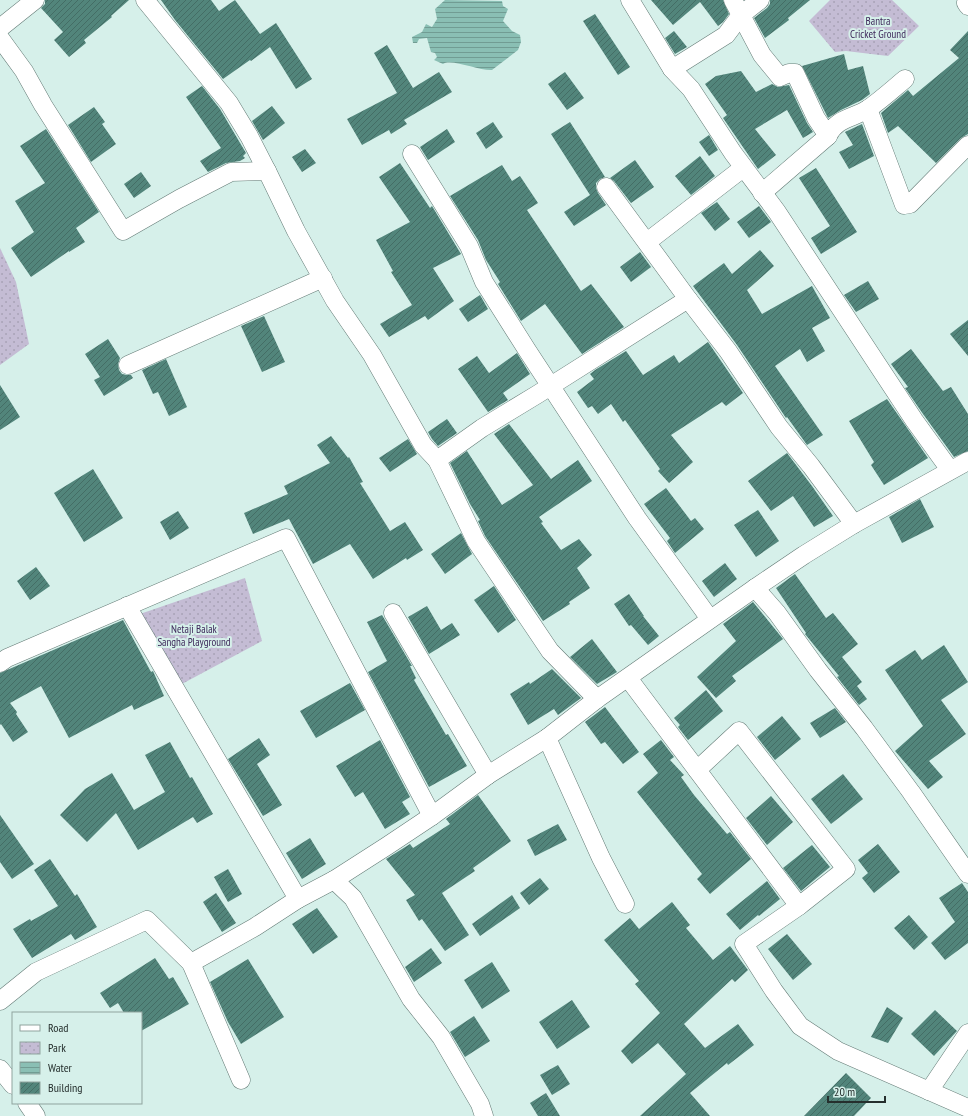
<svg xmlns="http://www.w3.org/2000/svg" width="968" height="1116" font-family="'PT Sans Narrow',sans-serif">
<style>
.park{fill:url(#park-dots)}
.water{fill:url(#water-rules)}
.building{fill:url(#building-hatch)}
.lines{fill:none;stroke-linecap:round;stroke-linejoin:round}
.street-casing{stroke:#637a75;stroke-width:19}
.street{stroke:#fff;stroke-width:18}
.labels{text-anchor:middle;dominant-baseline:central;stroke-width:4;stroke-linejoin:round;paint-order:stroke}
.park-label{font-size:11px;fill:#3e295b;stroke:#d6f0ea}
</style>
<defs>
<pattern id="park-dots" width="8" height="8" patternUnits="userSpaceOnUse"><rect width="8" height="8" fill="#c4bcd4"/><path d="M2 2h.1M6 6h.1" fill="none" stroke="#a8a2b6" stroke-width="1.8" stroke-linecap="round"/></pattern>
<pattern id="water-rules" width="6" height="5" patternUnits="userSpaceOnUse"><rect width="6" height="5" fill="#8abfb4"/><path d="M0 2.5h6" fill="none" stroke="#719c93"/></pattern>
<pattern id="building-hatch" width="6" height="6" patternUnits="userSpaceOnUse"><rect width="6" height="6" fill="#52857b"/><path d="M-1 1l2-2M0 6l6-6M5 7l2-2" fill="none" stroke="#446d65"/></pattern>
</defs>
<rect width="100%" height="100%" fill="#d6f0ea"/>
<g class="park">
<path d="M830 0H892L919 26 888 56 846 51 835 52 809 21Z"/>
<path d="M0 248 16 282 29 344 0 365Z"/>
<path d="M245 578 262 641 180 685 137 615Z"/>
</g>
<path class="water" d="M445 0 502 1 503 6 508 9 503 21 512 31 520 35 521 42 518 50 492 70C480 71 451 58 443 64L434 60 437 57 435 53 431 52 427 38 419 39 417 43H413L412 37 422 32 426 24 432 27 437 19 435 9Z"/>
<g class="building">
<path d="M45 0H129L111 16 112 17 84 40 86 43 69 57 54 40 63 32 41 8 45 4Z"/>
<path d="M161 0H211L219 11 235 0 260 34 276 23 312 79 296 89 270 47 251 61 250 60 223 79 175 20Z"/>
<path d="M651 0H723L729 14 723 22 718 26 700 2 673 25Z"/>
<path d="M770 0H810L788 18 789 20 765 38 754 18 767 8 770 4Z"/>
<path d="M595 14 630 67 618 75 583 21Z"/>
<path d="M674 31 687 47 675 54 665 38Z"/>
<path d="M968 31V134L961 138 936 163 898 126 888 133 881 113 908 90 913 96 959 58 950 50Z"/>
<path d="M387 45 413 88 439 72 452 92 404 120 407 124 391 134 389 130 362 145 347 119 397 93 374 53Z"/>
<path d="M844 54 848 70 863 66 870 94 862 100 841 110 828 118 802 66Z"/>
<path d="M741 71 756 92 772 84 778 87 789 85 807 123 813 132 803 138 787 110 755 129 776 155 758 169 723 118 727 115 705 84 716 76Z"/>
<path d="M565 72 584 98 567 110 548 84Z"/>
<path d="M202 86 220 109 246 153 243 156 245 158 240 161 226 163 208 172 200 161 221 148 186 97Z"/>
<path d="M272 106 285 123 263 140 252 121Z"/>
<path d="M94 107 105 122 102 124 116 144 91 162 68 125Z"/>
<path d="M493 122 503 137 486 149 476 133Z"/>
<path d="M570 122 605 177 600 179 596 183V188L598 193 606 205 574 226 564 212 590 195 551 134Z"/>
<path d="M862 124 874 156 849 169 839 152 853 145 845 132Z"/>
<path d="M46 129 99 212 76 228 85 242 69 252V251L31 277 11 248 34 232 15 201 45 183 20 146Z"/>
<path d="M447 129 455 142 428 160 420 147Z"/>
<path d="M709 135 718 150 709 156 699 142Z"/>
<path d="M305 149 316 163 302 172 292 157Z"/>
<path d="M700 156 715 176 691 195 675 176Z"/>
<path d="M635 160 654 187 631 203 614 181 610 178Z"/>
<path d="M400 163 430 208 432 206 461 254 433 268 454 301 428 320 425 316 389 337 380 324 412 305 391 272 393 271 376 240 410 222 379 177Z"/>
<path d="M502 165 512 181 520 176 538 203 527 210 581 291 591 284 624 327 582 354 545 304 521 321 498 284 500 282 486 260 478 240 450 196Z"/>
<path d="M816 168 857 232 821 254 811 238 830 226 799 178Z"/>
<path d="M141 172 151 186 134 198 124 184Z"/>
<path d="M717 202 730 219 715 231 701 213Z"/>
<path d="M759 206 771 222 749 238 737 222Z"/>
<path d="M760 250 774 266 747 290 762 314 812 286 830 318 812 328 825 351 807 362 800 349 775 366 823 435 807 445 787 417 786 418 737 345 693 286 724 263 732 274Z"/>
<path d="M640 252 651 267 631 282 620 267Z"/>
<path d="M868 281 879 299 856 312 844 295Z"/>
<path d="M480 295 488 309 468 322 459 309Z"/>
<path d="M264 316 285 362 262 372 241 326Z"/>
<path d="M968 320V356L950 334Z"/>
<path d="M108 339 120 358 118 364 119 370 122 374 127 375H131L133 378 104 396 94 380 100 377 85 354Z"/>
<path d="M708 342 743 393 726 406 722 402 671 435 693 462 669 483 658 471 660 469 625 420 623 422 611 404 598 414 592 406 588 408 577 392 594 379 590 374 595 370 626 351 643 375 674 355 679 363Z"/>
<path d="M911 349 943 391 951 387 968 414V451L954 457 923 414 905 388 908 387 891 364Z"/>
<path d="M517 353 530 374 503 393 508 400 488 412 458 369 477 356 489 373Z"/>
<path d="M166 359 187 407 169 416 158 392 153 394 142 370Z"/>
<path d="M0 385 20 417 0 430Z"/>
<path d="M887 399 928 458 884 485 871 465 874 462 849 421Z"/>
<path d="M447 419 457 433 438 446 432 439 428 432Z"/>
<path d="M509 424 551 479 578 460 592 481 539 517 543 522 541 523 561 550 579 539 592 555 577 568 590 588 569 602 570 604 543 621 485 536 478 521 480 520 470 504 450 463 467 451 502 505 533 485 494 434Z"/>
<path d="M331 436 348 458 349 457 363 482 360 483 390 531 405 522 423 550 407 560 406 558 373 579 350 544 313 564 289 519 253 534 244 513 288 494 284 486 330 463 317 445Z"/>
<path d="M408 439 417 454 390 472 379 458Z"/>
<path d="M787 453 812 486 833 516 814 527 793 496 771 511 748 481Z"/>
<path d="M93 469 123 518 84 542 54 493Z"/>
<path d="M666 488 691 521 695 518 704 529 675 553 667 541 670 538 644 504Z"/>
<path d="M920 499 934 527 902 543 889 517Z"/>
<path d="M758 510 779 541 756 557 734 525Z"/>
<path d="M178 511 189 528 170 540 160 522Z"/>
<path d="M461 533 472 554 445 574 431 554Z"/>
<path d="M725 563 737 579 714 597 702 581Z"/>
<path d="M36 567 50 586 30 600 17 581Z"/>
<path d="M795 574 826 618 833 613 858 644 842 657 862 682 857 686 867 699 859 705 837 677 839 676 805 634 806 633 776 588Z"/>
<path d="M494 586 516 620 498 633 474 600Z"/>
<path d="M629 594 644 616H643L659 636 648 645 631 625 629 626 614 604Z"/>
<path d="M753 602 783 639 732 676 736 681 716 698 697 677 736 641 723 624Z"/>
<path d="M427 606 441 630 452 623 460 635 429 654 408 617Z"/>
<path d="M382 615 412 666H410L416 678 414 680 446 735 448 734 467 766 429 787 368 672 387 661 367 622Z"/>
<path d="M123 620 151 672 153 671 164 696 134 710 132 705 69 738 41 686 10 703 17 712 16 714 28 732 13 742 1 724 0 725V673Z"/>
<path d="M592 639 617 672 597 684 570 657Z"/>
<path d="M944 645 968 682 941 700 966 734 929 761 943 777 928 789 895 751 923 726 885 670 915 650 922 660Z"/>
<path d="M552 669 581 698 558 715 554 709 528 725 510 694 529 682 530 684Z"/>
<path d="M350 683 365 710 316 738 300 711Z"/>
<path d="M706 690 723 711 688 740 678 727 680 725 674 718Z"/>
<path d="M605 707 639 752 623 764 605 742 601 744 585 722Z"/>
<path d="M835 708 846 722 820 738 810 723Z"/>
<path d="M782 716 801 739 775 760 757 737Z"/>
<path d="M259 738 270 755 257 764 282 805 263 816 228 759Z"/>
<path d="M380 740 410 797 402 802 410 814 385 829 363 792 355 797 336 766Z"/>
<path d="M661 740 674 757 670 760 684 775 681 777 694 795 727 834 730 832 751 859 710 894 697 879 702 874 637 792 658 773 643 754Z"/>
<path d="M170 742 190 778 192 777 213 814 197 823 193 817 138 850 116 813 87 842 60 815 85 789 112 773 134 810 165 792 145 755Z"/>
<path d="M843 774 863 799 831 824 811 799Z"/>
<path d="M478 795 511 841 473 868 475 871 442 893 469 935 445 951 422 919 419 921 406 900 415 895 386 859 410 844 413 848 450 824 446 819Z"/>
<path d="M771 796 793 822 767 845 746 818Z"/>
<path d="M0 815 34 864 12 879 0 862Z"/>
<path d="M558 824 567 840 535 856 527 840Z"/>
<path d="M310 838 326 864 302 879 286 853Z"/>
<path d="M878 844 900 872 874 893 862 878 868 873 858 860Z"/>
<path d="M812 845 830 867 801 891 783 868Z"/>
<path d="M50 859 75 896 77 894 97 927 75 940 71 934 32 958 13 929 30 919 31 921 58 906 34 870Z"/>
<path d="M228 869 242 894 228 902 214 877Z"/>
<path d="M540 878 549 889 529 905 520 893Z"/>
<path d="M767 881 780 899 759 916 758 915 740 930 726 914Z"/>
<path d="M962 883 968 892V943L945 960 931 943 955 922 939 898Z"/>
<path d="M216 893 236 923 222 932 203 902Z"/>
<path d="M512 895 520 908 480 936 472 924Z"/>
<path d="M672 902 690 925 686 928 713 960 730 946 748 970 735 982 732 979 684 1024 705 1048 738 1024 754 1045 728 1065 727 1063 690 1093 710 1116H640L686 1074 658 1043 632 1064 621 1051 660 1013 635 984 639 981 604 940 630 918 639 929Z"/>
<path d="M317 908 338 937 313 954 292 924Z"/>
<path d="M909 915 928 937 914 950 894 928Z"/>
<path d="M787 934 812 964 793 980 768 949Z"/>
<path d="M431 948 442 963 414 982 405 967Z"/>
<path d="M155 958 169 979 173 977 189 1004 141 1031V1013H124L118 1003 110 1008 100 993Z"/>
<path d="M248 959 284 1017 241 1044 228 1022 210 982Z"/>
<path d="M492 962 510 991 482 1009 464 980Z"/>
<path d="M572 1000 590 1027 557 1049 539 1022Z"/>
<path d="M887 1007 903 1018 888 1043 871 1037Z"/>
<path d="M935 1010 957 1031 934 1056 911 1034Z"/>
<path d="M474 1016 490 1041 465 1057 450 1032Z"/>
<path d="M558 1065 570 1084 552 1095 540 1075Z"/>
<path d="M846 1073 871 1098 854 1116H804Z"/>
<path d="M546 1093 560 1116H538L530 1103Z"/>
</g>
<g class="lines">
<g class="street-casing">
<g id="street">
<path d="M145 0 229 103 249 136 267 171"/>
<path d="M630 0 672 69 691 89 733 153 777 212 914 420 950 470"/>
<path d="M733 0 762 55 780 77 789 73H795L816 118 828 136C836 118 854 118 868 109 881 100 893 89 905 79"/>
<path d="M968 0 966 3 968 6"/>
<path d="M0 28 35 0"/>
<path d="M0 38 24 71 43 105 123 231 179 199 231 172 267 171 296 231 335 301 372 355 423 445 437 460 476 541 550 651 597 699"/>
<path d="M672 69 726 35 741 15 760 0"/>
<path d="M868 109 904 205 910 204 968 145"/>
<path d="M412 154 469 246 484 282 527 350 637 518 710 619"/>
<path d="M606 187 688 299 728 351 779 427 811 466 854 524"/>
<path d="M762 193 828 136"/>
<path d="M647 242 743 168"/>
<path d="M128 365 323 278"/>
<path d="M437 460 482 428 538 394 688 299"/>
<path d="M755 588 777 613 818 670 864 728 911 792 968 874"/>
<path d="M127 606 298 899"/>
<path d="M393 613 488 775"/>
<path d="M0 663 7 658 286 538 432 816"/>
<path d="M628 678 799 906"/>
<path d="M547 738 601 858 625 904"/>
<path d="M697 770 739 731 846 869 799 906 744 944 774 991 800 1026 838 1051 968 1108"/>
<path d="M334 880 353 898 411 999 441 1037 480 1104 484 1116"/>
<path d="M191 963 241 1080"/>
<path d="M0 1001 36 972 147 920 191 963 255 927 298 899 334 880 387 846 432 816 488 775 547 738 597 699 755 588 804 555 854 524 968 461"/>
<path d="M0 1069 13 1085"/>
<path d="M929 1091 968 1033"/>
<path d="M27 1103 36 1116"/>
</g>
</g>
<use href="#street" class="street"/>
</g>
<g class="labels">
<g class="park-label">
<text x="878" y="21">Bantra<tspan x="878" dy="13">Cricket Ground</tspan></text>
<text x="194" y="629">Netaji Balak<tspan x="194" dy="13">Sangha Playground</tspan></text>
</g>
</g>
<rect x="12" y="1012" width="130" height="92" fill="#d6f0ea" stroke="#8fa39e"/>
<rect x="20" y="1025" width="20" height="6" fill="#ffffff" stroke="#8fa39e"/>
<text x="48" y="1032" font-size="12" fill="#252f2d">Road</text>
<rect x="20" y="1042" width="20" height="12" fill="url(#park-dots)" stroke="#8fa39e"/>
<text x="48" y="1052" font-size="12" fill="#252f2d">Park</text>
<rect x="20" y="1062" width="20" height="12" fill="url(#water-rules)" stroke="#8fa39e"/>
<text x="48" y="1072" font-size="12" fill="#252f2d">Water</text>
<rect x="20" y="1082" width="20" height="12" fill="url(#building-hatch)" stroke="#8fa39e"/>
<text x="48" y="1092" font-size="12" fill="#252f2d">Building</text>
<path d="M828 1096v6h57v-6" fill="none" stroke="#252f2d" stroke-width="2"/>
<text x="834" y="1096" font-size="12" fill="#252f2d" stroke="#d6f0ea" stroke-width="3" paint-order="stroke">20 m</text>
</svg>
